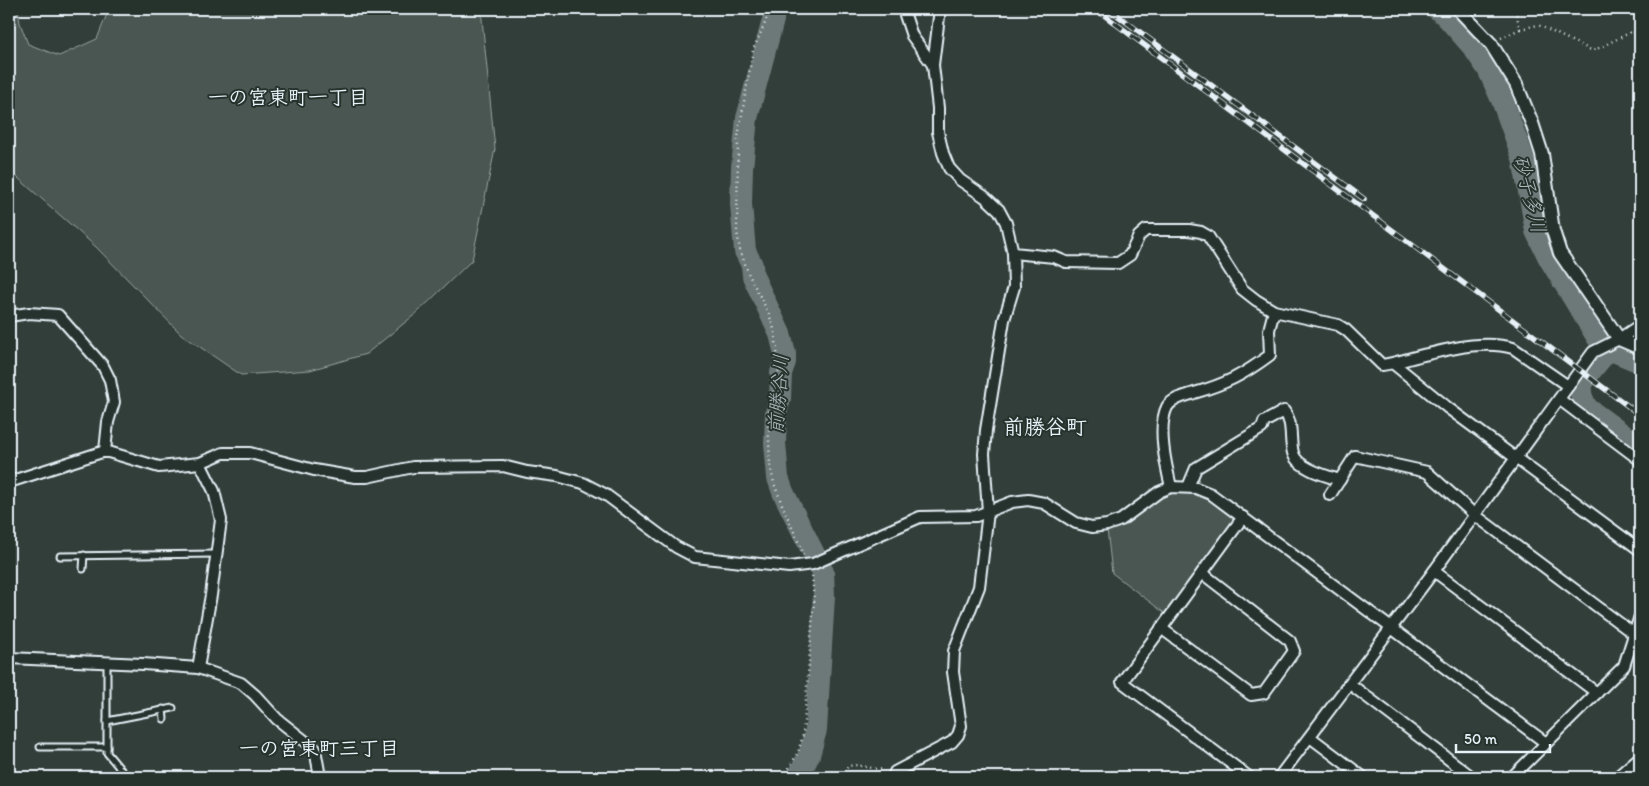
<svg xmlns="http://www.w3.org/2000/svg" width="1649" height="786" font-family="Itim,'Klee One',sans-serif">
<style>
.green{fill:#495651;stroke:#98a4a4}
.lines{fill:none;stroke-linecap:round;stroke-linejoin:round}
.river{stroke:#6d7978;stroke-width:22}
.service-casing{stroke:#e8f1f8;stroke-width:9}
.minor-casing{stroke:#e8f1f8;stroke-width:14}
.tertiary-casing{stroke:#e8f1f8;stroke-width:16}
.path{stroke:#e8f1f8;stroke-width:2.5;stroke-dasharray:1 4;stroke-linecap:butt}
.service{stroke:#26332d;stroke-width:5}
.minor{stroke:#26332d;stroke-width:10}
.tertiary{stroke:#26332d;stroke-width:12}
.rail-casing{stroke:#e8f1f8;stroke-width:5.5}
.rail{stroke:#26332d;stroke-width:4;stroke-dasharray:11;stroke-linecap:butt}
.labels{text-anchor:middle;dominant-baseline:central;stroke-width:4;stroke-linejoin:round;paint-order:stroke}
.neighbourhood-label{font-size:20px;font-weight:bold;fill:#e8f1f8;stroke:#26332d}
.water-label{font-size:20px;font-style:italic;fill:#b1bbbe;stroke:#26332d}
.quarter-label{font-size:21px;font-weight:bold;fill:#e8f1f8;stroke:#26332d}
</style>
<rect width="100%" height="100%" fill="#323e39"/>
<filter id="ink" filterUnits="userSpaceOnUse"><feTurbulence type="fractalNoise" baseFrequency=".02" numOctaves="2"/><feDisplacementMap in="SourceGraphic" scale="10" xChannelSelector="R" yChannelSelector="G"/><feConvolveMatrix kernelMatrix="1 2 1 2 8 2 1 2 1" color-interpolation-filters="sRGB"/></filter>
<g filter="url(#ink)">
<g class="green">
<path d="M9 9H18L20 23 28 44 59 56 97 39 109 9H481L495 149 472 260 418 312 366 354 310 370 241 375 181 334 96 247 9 170Z"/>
<path d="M1177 491H1196L1213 499 1245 525 1167 615 1112 573 1107 529 1162 493Z"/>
</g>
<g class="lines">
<g class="river">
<path d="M774 9 773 20 747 118 742 168 741 204 745 251 752 265 753 276 780 334 785 354V362L781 373 780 399 776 413 775 443 778 478 783 492 823 572 824 596 816 730 809 755 798 777"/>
<path d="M1437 9 1445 15 1473 47 1488 69 1502 100 1523 158 1536 231 1549 258 1599 340 1609 349 1640 362"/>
<path d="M1609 349C1602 358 1582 378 1581 389 1580 395 1584 402 1587 408L1640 447"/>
</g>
<g class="service-casing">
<g id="service">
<path d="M60 556 216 554"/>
<path d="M83 569 84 555"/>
<path d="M107 663V753L127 777"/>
<path d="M163 709 164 719"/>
<path d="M107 721 173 708"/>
<path d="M40 747H107"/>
</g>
</g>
<g class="minor-casing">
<g id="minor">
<path d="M903 9 912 36 933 65"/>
<path d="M1013 253 1054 257 1066 262 1118 263 1130 255 1139 236 1146 230H1189L1201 232 1208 236 1242 289 1256 300 1274 311 1338 325 1346 330 1382 365C1398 363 1412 357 1428 354 1454 348 1486 340 1513 348L1568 386"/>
<path d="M9 316 29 313 58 315 103 366 110 380 114 402 108 422 105 451"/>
<path d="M1394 364 1448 408 1640 550"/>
<path d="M1559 399 1640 460"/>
<path d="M9 482 105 451 159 467 200 463 223 453H250L314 470 355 477H367L413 467 503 466 527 472 557 476 583 483 606 495 676 547 695 557 789 567 813 564 920 517 976 516 1012 502 1028 500 1044 503 1076 523 1092 527 1107 525 1121 520 1159 492 1171 487 1196 488 1211 494 1546 743"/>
<path d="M1171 487C1166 466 1157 427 1167 407 1172 398 1186 396 1194 393 1226 384 1243 375 1270 355L1269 330 1274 311"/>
<path d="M1188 487 1196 468 1262 428 1264 422 1284 411C1294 424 1289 438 1293 453 1297 468 1326 476 1340 480"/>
<path d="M1330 495 1355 456 1427 472 1475 515 1634 634"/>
<path d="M1243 517 1122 682 1249 777"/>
<path d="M1434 571 1597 693"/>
<path d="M1161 628 1251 695 1264 693 1294 651 1290 641 1202 573"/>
<path d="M9 658 143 664 198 668 241 683 255 695 277 719 315 749 320 777"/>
<path d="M198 668 211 595 221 520 214 491 200 463"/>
<path d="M1350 684 1472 777"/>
<path d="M1310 737 1363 777"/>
<path d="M1631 766 1640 777"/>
<path d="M893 777 895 772 952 742 958 735 961 726 953 672 954 651 979 587 988 512 984 454 986 430 1004 320 1014 287 1013 253 1006 223 999 210 985 197 960 180 949 168 943 153 938 132V108L933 65 940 9"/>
<path d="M1279 777 1434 571 1593 352 1619 339 1640 325"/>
<path d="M1512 777 1624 666 1640 616"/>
<path d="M1617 777 1640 757"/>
</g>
</g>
<g class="tertiary-casing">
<path id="tertiary" d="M1458 9 1491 44 1516 84 1532 123 1542 154 1553 231 1560 253 1619 339 1640 348"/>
</g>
<g class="path">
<path d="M768 9 766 21 753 50 738 137 737 232 740 250 749 275 769 314 775 332 779 369 768 417 770 464 774 483 781 502 804 555"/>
<path d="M1520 29 1538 25 1593 51 1633 31 1640 39"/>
<path d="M1501 38 1520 29 1515 9"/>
<path d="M784 777 798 752 803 735 814 601 812 574"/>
<path d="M842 777 848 766 855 765 884 770"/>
</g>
<use href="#service" class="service"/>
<use href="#minor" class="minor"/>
<use href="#tertiary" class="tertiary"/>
<g class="rail-casing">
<g id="rail">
<path d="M1096 9 1640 415"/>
<path d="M1109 9 1364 199"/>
</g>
</g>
<use href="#rail" class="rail"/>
</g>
</g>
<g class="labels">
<g class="neighbourhood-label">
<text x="288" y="97">一の宮東町一丁目</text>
<text x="319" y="748">一の宮東町三丁目</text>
</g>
<g class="water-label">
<text transform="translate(1530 194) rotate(76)">砂子多川</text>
<text transform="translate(778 394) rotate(-86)">前勝谷川</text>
</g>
<g class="quarter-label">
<text x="1045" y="426">前勝谷町</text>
</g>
</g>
<rect width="1649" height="786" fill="none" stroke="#26332d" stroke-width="30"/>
<rect x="15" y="15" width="1619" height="756" fill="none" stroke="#e8f1f8" stroke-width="2" filter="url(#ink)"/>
<path d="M1456 744v8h94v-8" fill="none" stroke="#e8f1f8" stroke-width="2.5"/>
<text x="1464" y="744" font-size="15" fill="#e8f1f8" stroke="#26332d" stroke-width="4" paint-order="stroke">50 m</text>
</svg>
